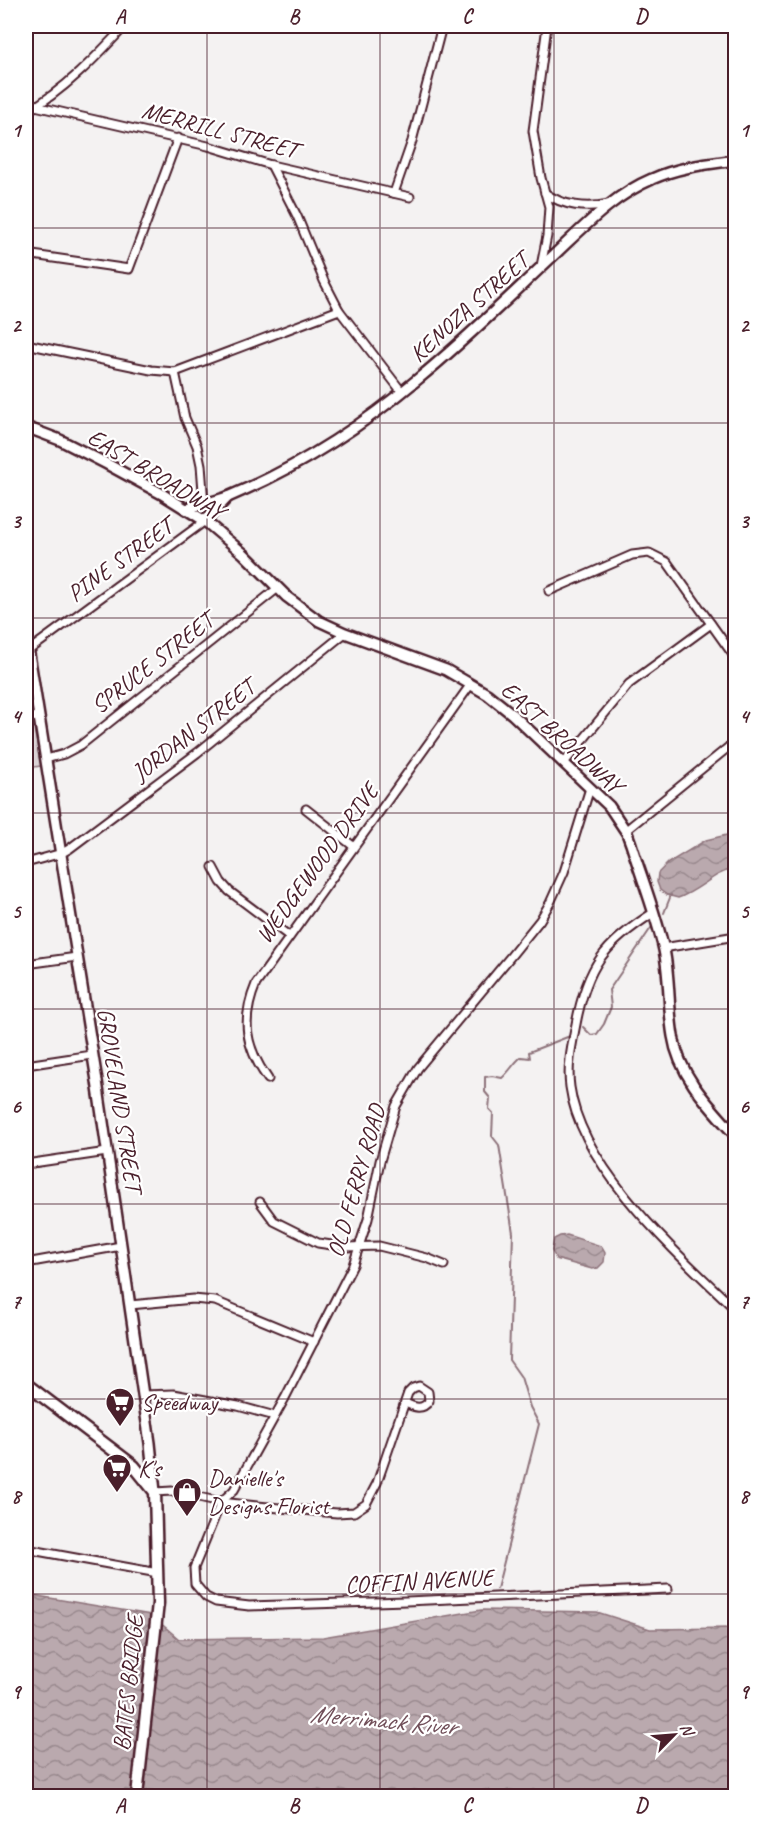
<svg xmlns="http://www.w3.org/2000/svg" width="761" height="1822" font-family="Caveat,sans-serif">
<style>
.park{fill:#dbd2d5;stroke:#927880;stroke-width:1.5}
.water{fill:url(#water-waves);stroke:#8d727a;stroke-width:1.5}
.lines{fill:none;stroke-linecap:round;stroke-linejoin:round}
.stream{stroke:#8d727a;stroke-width:2}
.street-casing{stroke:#4a1f2b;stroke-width:11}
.secondary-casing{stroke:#4a1f2b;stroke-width:14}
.primary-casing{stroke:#4a1f2b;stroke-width:15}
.street{stroke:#fff;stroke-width:7}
.secondary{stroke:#fff;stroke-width:9}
.primary{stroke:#fff;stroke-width:10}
.grid{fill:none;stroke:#4a1f2b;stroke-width:1.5;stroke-opacity:0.55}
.labels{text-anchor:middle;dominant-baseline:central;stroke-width:4.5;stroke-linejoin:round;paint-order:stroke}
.street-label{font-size:24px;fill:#4a1f2b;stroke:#fff}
.poi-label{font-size:24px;fill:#4a1f2b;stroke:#fff;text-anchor:start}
.water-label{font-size:26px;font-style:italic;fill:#714f59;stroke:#fff}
.neatline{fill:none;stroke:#4a1f2b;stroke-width:2}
.grid-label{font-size:20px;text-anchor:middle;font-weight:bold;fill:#4a1f2b}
</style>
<defs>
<pattern id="water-waves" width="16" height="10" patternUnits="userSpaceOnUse" patternTransform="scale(1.5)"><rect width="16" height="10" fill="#baa9ae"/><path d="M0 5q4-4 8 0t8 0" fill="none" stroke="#99898e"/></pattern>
</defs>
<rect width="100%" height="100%" fill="#f4f2f2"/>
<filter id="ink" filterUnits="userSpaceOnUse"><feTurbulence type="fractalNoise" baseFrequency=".0167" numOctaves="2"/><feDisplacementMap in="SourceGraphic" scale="12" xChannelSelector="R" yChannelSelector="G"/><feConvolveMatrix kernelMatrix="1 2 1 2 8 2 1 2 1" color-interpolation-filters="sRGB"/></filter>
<g filter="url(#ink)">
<path class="park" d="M26 725 34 728 41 766 26 768Z"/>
<g class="water">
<path d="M735 833V868C713 873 699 891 678 898L667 895 660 890 657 882 658 873 668 863 706 840Z"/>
<path d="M567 1235 601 1246 605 1253 604 1262 598 1268 592 1269 556 1259 552 1251 554 1239 560 1236Z"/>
<path d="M26 1594 151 1615 179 1639 323 1637 481 1610 597 1612 650 1629 735 1628V1796H26Z"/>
</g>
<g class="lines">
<g class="stream">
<path d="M664 913 671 895"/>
<path d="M583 1027 591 1035 597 1034 604 1024 611 1007 609 990 651 928"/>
<path d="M497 1589 539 1424 530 1407 521 1377 509 1360 513 1233 499 1145 492 1136 493 1113 489 1109 490 1098 485 1092V1077L492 1076 502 1078C510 1071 513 1064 521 1057L530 1058 529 1052 570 1036"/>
</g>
<g class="street-casing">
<g id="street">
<path d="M35 106 208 146 271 165 410 197"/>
<path d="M26 112C64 91 96 57 125 26"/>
<path d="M271 165 297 216 324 281 339 310 402 392"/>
<path d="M394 193 412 141 442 26"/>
<path d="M545 193C563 206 587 209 608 204"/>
<path d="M26 254 129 269 178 138"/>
<path d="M541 266 547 236 549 207 541 178 533 131 547 26"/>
<path d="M26 344 151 370 175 372 339 310"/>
<path d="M175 372 185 418 197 446 201 465 204 504"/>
<path d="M549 591 632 555 649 553 667 562 736 659"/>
<path d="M28 651 205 521"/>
<path d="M26 718 39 717"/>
<path d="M46 759 64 754 81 745 278 588"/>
<path d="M564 763 629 684 711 624"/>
<path d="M590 788 564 872 550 903 540 920 511 956 418 1068 396 1106 380 1161 368 1219 353 1265 285 1398 234 1490 221 1502 194 1568 195 1584 206 1597 216 1602 249 1606 406 1601 668 1589"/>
<path d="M306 809 353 846"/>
<path d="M625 831 736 741"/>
<path d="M26 863 62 853 69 849 197 753 345 633"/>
<path d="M213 867 221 882 229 891 289 936"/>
<path d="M653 913C604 944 587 966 576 1024 572 1045 567 1066 570 1087 581 1169 678 1254 736 1310"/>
<path d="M663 948 736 936"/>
<path d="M26 964 77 957"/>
<path d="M26 1065 92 1055"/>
<path d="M268 1079C245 1047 241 1020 256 984L471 684"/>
<path d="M26 1164 107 1152"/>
<path d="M260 1202 274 1221 318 1243 345 1247 379 1246 427 1258 444 1265"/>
<path d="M26 1263 121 1246"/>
<path d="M130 1305 193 1299 215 1301 314 1342"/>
<path d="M143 1395 173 1394 238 1406 275 1416"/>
<path d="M155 1492 172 1491 221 1502 257 1506 337 1513 354 1512 366 1504 377 1483 408 1393 413 1388 419 1386 428 1392 429 1401C422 1411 414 1407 405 1403"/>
<path d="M26 1549 158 1573"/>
</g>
</g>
<g class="secondary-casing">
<g id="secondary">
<path d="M26 427 60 440 107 464 162 494 205 521 244 554 287 597 319 621 345 633 446 670 487 694 512 714 609 806 627 833 631 844C642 879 656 914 664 950 670 978 668 1008 673 1036 679 1076 710 1107 736 1136"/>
<path d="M186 509C201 504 216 502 230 496 297 468 362 426 418 379 466 340 510 296 555 254 585 226 614 195 652 179 678 167 707 164 736 160"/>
<path d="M205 521 228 497"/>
<path d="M26 635 97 1081 150 1443 155 1492"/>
</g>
</g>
<g class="primary-casing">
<path id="primary" d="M26 1384 134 1466 155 1492 158 1603 137 1796"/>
</g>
<use href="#street" class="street"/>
<use href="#secondary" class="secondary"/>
<use href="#primary" class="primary"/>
</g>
</g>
<path class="grid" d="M207 26V1796M380 26V1796M554 26V1796M26 228H736M26 423H736M26 618H736M26 813H736M26 1009H736M26 1204H736M26 1399H736M26 1594H736"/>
<defs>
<g id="supermarket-pin" transform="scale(1.5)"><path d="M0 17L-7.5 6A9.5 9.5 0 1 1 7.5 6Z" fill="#4a1f2b" stroke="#fff"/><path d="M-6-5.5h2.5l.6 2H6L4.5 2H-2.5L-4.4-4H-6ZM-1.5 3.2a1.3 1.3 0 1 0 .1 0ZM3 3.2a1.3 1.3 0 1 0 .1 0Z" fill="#fff"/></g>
<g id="shop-pin" transform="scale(1.5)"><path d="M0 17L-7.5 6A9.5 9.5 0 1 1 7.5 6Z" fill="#4a1f2b" stroke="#fff"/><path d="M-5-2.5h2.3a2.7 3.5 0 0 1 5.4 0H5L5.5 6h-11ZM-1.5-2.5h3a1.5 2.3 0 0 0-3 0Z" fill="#fff"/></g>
</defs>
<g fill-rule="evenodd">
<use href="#supermarket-pin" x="120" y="1402"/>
<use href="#supermarket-pin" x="117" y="1468"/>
<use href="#shop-pin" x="187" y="1492"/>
</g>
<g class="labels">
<g class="street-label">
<text transform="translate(220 130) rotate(15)">MERRILL STREET</text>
<text transform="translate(469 307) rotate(-42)">KENOZA STREET</text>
<text transform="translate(156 474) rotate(31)">EAST BROADWAY</text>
<text transform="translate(120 560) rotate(-36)">PINE STREET</text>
<text transform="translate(152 663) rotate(-38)">SPRUCE STREET</text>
<text transform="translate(193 730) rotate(-38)">JORDAN STREET</text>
<text transform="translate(562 737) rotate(42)">EAST BROADWAY</text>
<text transform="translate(317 863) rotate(-54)">WEDGEWOOD DRIVE</text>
<text transform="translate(120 1100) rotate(81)">GROVELAND STREET</text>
<text transform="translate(356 1181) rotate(-74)">OLD FERRY ROAD</text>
<text transform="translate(419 1581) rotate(-3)">COFFIN AVENUE</text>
<text transform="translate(128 1683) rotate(-84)">BATES BRIDGE</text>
</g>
<g class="poi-label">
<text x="141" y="1402">Speedway</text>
<text x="138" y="1468">K's</text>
<text x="208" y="1478">Danielle's<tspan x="208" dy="28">Designs Florist</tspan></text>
</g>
<g class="water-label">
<text transform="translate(383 1720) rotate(5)">Merrimack River</text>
</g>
</g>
<rect width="761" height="1822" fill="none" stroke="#fff" stroke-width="66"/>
<g transform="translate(674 1735) rotate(65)" stroke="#ffffff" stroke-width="4.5" paint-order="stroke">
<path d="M0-4.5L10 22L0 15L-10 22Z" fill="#4a1f2b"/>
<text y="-9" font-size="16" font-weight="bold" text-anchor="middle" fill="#4a1f2b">N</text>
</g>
<rect x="33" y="33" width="695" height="1756" class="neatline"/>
<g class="grid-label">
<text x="120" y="23">A</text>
<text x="294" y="23">B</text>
<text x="467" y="23">C</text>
<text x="641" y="23">D</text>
<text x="16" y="137">1</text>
<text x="744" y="137">1</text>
<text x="16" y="332">2</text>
<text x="744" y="332">2</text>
<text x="16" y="528">3</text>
<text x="744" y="528">3</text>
<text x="16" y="723">4</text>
<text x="744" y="723">4</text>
<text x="16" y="918">5</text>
<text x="744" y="918">5</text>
<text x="16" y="1113">6</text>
<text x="744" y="1113">6</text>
<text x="16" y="1308">7</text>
<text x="744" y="1308">7</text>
<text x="16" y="1503">8</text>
<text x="744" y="1503">8</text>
<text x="16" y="1698">9</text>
<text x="744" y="1698">9</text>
<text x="120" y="1812">A</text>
<text x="294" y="1812">B</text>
<text x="467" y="1812">C</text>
<text x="641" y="1812">D</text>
</g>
</svg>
